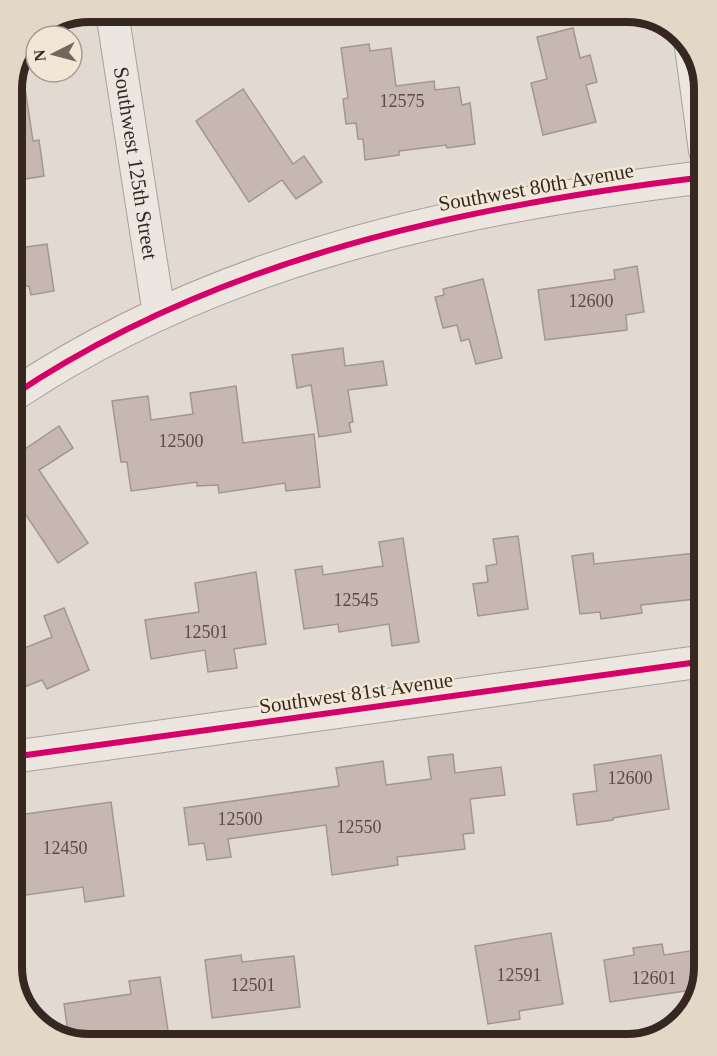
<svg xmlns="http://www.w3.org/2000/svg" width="717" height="1056" font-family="'Times New Roman',serif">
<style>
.building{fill:#c6b8b1;stroke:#a2968f;stroke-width:1.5}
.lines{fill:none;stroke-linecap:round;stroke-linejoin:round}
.minor-casing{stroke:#a8a098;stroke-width:34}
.minor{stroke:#ebe6e0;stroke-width:32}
.cycleway-casing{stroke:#f2e6d7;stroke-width:10}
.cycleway{stroke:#d6006c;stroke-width:6}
.labels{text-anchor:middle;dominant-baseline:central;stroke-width:5;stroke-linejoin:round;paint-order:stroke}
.number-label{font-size:18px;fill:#5a4c45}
.street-label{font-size:21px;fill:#362821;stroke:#f2e6d7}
.rim{fill:none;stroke:#362821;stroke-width:8}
</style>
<rect width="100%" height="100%" fill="#e2dad0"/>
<g class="building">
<path d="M573 28 580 58 590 55 597 82 586 85 596 122 543 135 531 83 547 79 537 37Z"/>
<path d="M369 44 370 51 391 48 396 86 434 81 435 90 459 87 462 105 470 103 475 144 447 148 446 145 399 151V155L365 160 363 139H358L356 123 346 124 343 99 348 98 341 48Z"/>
<path d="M25 88 33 141 39 140 44 176 12 181V89Z"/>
<path d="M243 89 293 164 304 156 322 182 296 199 282 180 249 202 196 121Z"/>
<path d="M47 244 54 291 31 295 29 286 12 288V249Z"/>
<path d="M637 266 644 312 626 315 627 330 545 340 538 290 615 279 614 270Z"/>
<path d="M483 279 502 358 476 364 469 339 461 341 457 325 443 328 435 297 444 295 443 289Z"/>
<path d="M343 348 345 366 383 361 387 385 348 390 353 422 349 423 351 432 319 437 311 385 297 388 292 355Z"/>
<path d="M236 386 243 443 314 434 320 487 286 491 285 483 219 493 218 485 197 486V482L131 491 127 462H121L112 401 148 396 151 420 193 414 190 393Z"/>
<path d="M59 426 73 448 39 470 88 543 58 563 12 494V458Z"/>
<path d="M518 536 528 609 478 616 473 584 488 582 486 566 497 564 493 539Z"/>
<path d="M403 538 419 642 392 646 389 624 339 632 338 624 304 629 295 570 322 566 323 575 383 566 379 542Z"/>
<path d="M705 552V598L641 605 642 613 601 619 600 612 580 614 572 556 593 553 594 564Z"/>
<path d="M256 572 266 644 234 649 237 668 208 672 205 650 151 659 145 620 199 612 195 583Z"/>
<path d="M64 608 89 670 47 689 42 680 12 692V653L52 637 44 616Z"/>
<path d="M453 754 455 773 501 767 505 795 470 799 474 833 463 834 465 849 397 857 398 865 332 875 326 825 228 839 231 857 207 860 204 843 189 845 184 808 339 786 336 768 383 761 386 785 431 779 428 757Z"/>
<path d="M661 755 669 809 613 818V820L577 825 573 794 597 791 594 765Z"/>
<path d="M111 802 124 896 85 902 83 887 12 897V816Z"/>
<path d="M551 933 563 1004 519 1011 520 1019 488 1024 475 946Z"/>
<path d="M662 944 664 955 703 949 705 967 699 989 610 1002 604 960 634 955 633 948Z"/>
<path d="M241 955 242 962 294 956 300 1007 212 1018 205 960Z"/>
<path d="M160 977 170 1044H85L69 1039 64 1004 131 994 129 981Z"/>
</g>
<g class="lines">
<g class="minor-casing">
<g id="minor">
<path id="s1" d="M112 12 159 314"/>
<path d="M691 47 705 151"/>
<path d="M12 396C217 258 464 206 705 177"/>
<path d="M12 757 705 661"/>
</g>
</g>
<use href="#minor" class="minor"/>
<g class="cycleway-casing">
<g id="cycleway">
<path d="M12 396C217 258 464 206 705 177"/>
<path d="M12 757 705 661"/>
</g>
</g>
<use href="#cycleway" class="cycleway"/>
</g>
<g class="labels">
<g class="number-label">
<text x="402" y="101">12575</text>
<text x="591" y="301">12600</text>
<text x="181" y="441">12500</text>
<text x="356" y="600">12545</text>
<text x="206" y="632">12501</text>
<text x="630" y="778">12600</text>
<text x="240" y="819">12500</text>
<text x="359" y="827">12550</text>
<text x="65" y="848">12450</text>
<text x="519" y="975">12591</text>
<text x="654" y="978">12601</text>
<text x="253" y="985">12501</text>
</g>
<g class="street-label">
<text stroke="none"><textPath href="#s1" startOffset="153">Southwest 125th Street</textPath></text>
<text transform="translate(536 187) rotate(-10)">Southwest 80th Avenue</text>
<text transform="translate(356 693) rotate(-8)">Southwest 81st Avenue</text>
</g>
</g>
<path d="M0 0H717V1056H0ZM89 22H627A67 67 0 0 1 694 89V967A67 67 0 0 1 627 1034H89A67 67 0 0 1 22 967V89A67 67 0 0 1 89 22Z" fill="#e3d7c8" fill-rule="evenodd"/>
<path class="rim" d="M89 22H627A67 67 0 0 1 694 89V967A67 67 0 0 1 627 1034H89A67 67 0 0 1 22 967V89A67 67 0 0 1 89 22Z"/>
<g transform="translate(54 54) rotate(264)"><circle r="28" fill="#f2e6d7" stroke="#a79a8e" stroke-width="1.5"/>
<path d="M0-4.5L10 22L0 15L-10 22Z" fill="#72665e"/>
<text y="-9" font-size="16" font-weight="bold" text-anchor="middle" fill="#362821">N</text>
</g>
</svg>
